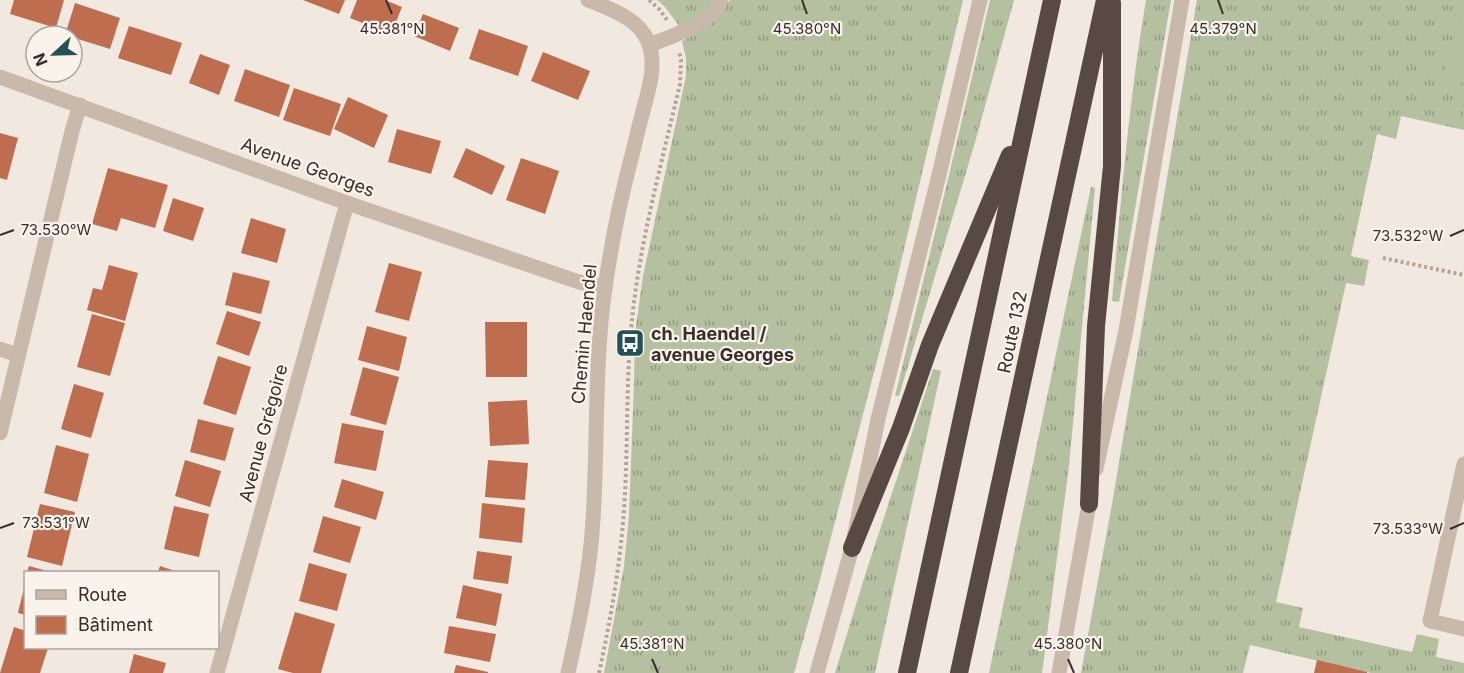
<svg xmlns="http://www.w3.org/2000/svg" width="1464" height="673" font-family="Inter,sans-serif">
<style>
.grass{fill:url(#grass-tufts)}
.garden{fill:#b4c09f}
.building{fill:#bf6d4f}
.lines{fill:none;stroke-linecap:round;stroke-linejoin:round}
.path{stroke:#b5a495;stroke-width:4;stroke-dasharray:3 3;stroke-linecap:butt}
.minor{stroke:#c9b9ab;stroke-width:15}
.highway{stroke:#584942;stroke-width:18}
.ticks{fill:none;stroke:#372e2a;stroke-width:2}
.labels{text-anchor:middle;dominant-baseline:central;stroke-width:4.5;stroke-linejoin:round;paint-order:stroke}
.street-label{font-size:18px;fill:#372e2a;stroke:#f9f3eb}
.poi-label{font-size:18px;font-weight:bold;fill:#372e2a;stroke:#f9f3eb;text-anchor:start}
.ticks-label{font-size:15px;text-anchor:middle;fill:#372e2a;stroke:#f9f3eb;stroke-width:4.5;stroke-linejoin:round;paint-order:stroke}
</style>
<defs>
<pattern id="grass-tufts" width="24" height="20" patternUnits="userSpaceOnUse" patternTransform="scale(1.5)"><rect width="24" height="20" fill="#b4c09f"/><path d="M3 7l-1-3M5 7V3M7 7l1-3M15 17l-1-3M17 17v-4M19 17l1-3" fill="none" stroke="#939c82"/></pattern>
</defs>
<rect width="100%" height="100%" fill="#f1e9df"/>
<g class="grass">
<path d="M657 0H717L707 11 679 26 665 7Z"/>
<path d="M730 0H963L884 334 819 583 794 673H604L624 566 629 515 634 383 635 333 643 276 686 76V58L682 41 712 23Z"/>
<path d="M990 0H1014L976 139 899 396H895L950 171Z"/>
<path d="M1146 0H1171L1119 302 1112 301C1121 200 1129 100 1146 0Z"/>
<path d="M1197 0H1464V130L1401 116 1396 139 1377 134 1351 256 1369 260 1364 286 1346 283 1276 602 1303 608 1299 627 1412 652 1417 634 1439 639 1436 657 1464 663V673H1371L1250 645 1243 673H1081L1112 504Z"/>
<path d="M1091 187 1095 188 1069 466 1042 673H989Z"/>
<path d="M933 369 941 371 875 673H835L866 572Z"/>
</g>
<path class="garden" d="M1464 12V84L1442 76Z"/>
<g class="building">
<path d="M14 0H64L56 28 10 14Z"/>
<path d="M303 0H345L339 14Z"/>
<path d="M357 0H385L402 7 391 34 350 18Z"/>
<path d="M75 3 120 18 110 49 65 35Z"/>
<path d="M423 14 459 28 450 51 414 36Z"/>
<path d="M129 26 182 43 171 75 118 58Z"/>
<path d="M479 29 528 46 518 76 469 59Z"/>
<path d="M543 52 590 71 578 100 531 81Z"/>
<path d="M200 54 230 65 219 95 189 83Z"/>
<path d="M245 69 290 85 279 117 234 101Z"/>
<path d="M294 88 341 104 330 136 283 120Z"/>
<path d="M348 97 388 115 374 148 334 129Z"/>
<path d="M397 129 441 141 431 174 388 162Z"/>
<path d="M0 133 18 138 7 180 0 178Z"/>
<path d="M466 148 505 166 492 195 453 177Z"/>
<path d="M521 158 559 171 545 214 506 200Z"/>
<path d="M108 168 168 185 155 228 121 218 117 231 92 224Z"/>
<path d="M173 198 204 208 193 241 163 231Z"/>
<path d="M251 218 286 229 277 263 241 253Z"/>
<path d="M389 263 422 272 409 321 375 312Z"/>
<path d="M109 265 138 273 125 321 87 310 93 288 102 290Z"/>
<path d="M233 272 270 281 261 314 225 305Z"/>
<path d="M227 311 261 322 249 356 216 344Z"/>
<path d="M92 314 125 323 110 376 77 367Z"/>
<path d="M485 322H527V377H486Z"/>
<path d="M367 326 407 337 399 371 358 360Z"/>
<path d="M218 356 251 367 236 415 203 404Z"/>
<path d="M363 367 399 377 386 425 350 415Z"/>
<path d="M74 384 104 393 91 438 61 429Z"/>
<path d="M527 400 529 444 490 446 488 402Z"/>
<path d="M198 419 234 428 225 461 190 452Z"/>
<path d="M342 423 384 431 376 471 334 463Z"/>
<path d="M56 445 89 454 77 502 44 493Z"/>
<path d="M185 460 221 471 210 507 175 496Z"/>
<path d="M488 460 528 463 525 500 485 497Z"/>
<path d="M342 479 384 492 376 520 334 507Z"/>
<path d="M482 503 525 508 522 543 479 538Z"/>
<path d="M40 504 75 512 62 566 27 557Z"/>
<path d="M174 506 209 514 199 557 164 549Z"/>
<path d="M323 516 361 527 350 563 313 552Z"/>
<path d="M477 551 512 556 508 584 473 579Z"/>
<path d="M309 563 347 574 337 611 299 601Z"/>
<path d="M29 566 51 572H27Z"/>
<path d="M160 566 178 572H158Z"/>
<path d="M25 584H26V615L18 613Z"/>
<path d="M463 585 502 594 496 626 456 618Z"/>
<path d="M295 612 335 624 321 673H293L278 669Z"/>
<path d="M449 626 496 634 490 662 444 653Z"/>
<path d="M14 627 26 631V648H48L40 673H0Z"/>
<path d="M134 654 166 663 163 673H129Z"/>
<path d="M1317 660 1367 672V673H1314Z"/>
<path d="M456 665 488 672V673H454Z"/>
</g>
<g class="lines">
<g class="path">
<path d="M649 0 660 10 667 20"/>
<path d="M1383 258 1464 275"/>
<path d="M599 673C612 613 622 554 625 493 628 435 626 378 632 320 640 240 662 162 680 84L681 60 679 51"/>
</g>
<g class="minor">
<path d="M649 45C671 37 713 23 721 0"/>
<path d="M0 77 347 203 579 282 605 288"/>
<path d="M0 349 18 355"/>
<path d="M0 433 72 131 80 105"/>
<path d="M1464 464 1430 621 1464 629"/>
<path d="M1096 469 1126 330 1182 0"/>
<path d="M217 673 347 203"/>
<path d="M568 673C579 623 590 572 593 520 598 443 594 365 605 288 611 245 620 201 631 159 635 144 638 129 642 115 647 94 655 74 651 52 646 21 614 10 588 0"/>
<path d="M817 673 852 548 878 419 938 179 980 0"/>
<path d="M1059 673 1091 493"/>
</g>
<g class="highway">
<path d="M1089 504 1096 326 1112 166V3"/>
<path d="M852 548 901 428 930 345 1010 155"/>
<path d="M907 673 1052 0"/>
<path d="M959 673 1105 0"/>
</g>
</g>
<path class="ticks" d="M386 0 392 14M802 0 807 14M1218 0 1223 14M0 235 14 230M1450 236 1464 230M0 528 14 523M1450 529 1464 523M652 659 658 673M1068 659 1074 673"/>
<defs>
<g id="bus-square" transform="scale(1.5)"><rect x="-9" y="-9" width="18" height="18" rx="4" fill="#225256" stroke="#f9f3eb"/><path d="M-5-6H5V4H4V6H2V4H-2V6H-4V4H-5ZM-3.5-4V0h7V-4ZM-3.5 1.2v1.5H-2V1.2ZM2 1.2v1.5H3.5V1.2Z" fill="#fff"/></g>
</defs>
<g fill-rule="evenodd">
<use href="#bus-square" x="630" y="343"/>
</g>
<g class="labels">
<g class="street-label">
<text transform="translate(308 167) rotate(20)">Avenue Georges</text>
<text transform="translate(1012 332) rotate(-78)">Route 132</text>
<text transform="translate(584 334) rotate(-85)">Chemin Haendel</text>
<text transform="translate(263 433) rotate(-75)">Avenue Grégoire</text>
</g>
<g class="poi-label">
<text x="651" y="333">ch. Haendel /<tspan x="651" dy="21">avenue Georges</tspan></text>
</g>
</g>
<g class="ticks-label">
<text x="392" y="34">45.381°N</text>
<text x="807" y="34">45.380°N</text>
<text x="1223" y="34">45.379°N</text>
<text x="56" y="235">73.530°W</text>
<text x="1408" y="241">73.532°W</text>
<text x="56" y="528">73.531°W</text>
<text x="1408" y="534">73.533°W</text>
<text x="652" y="649">45.381°N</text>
<text x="1068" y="649">45.380°N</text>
</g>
<rect x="24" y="571" width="195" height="78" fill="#f9f3eb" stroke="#aba49e" stroke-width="1.5"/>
<rect x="36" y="590" width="30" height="9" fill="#c9b9ab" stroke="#aba49e" stroke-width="1.5"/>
<text x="78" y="601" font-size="18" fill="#372e2a">Route</text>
<rect x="36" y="616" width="30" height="18" fill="#bf6d4f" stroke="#aba49e" stroke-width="1.5"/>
<text x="78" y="631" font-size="18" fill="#372e2a">Bâtiment</text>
<g transform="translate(54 54) rotate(248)"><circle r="28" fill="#f9f3eb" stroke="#aba49e" stroke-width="1.5"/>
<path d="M0-4.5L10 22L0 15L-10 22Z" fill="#225256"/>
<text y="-9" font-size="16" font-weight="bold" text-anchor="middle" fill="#372e2a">N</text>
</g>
</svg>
